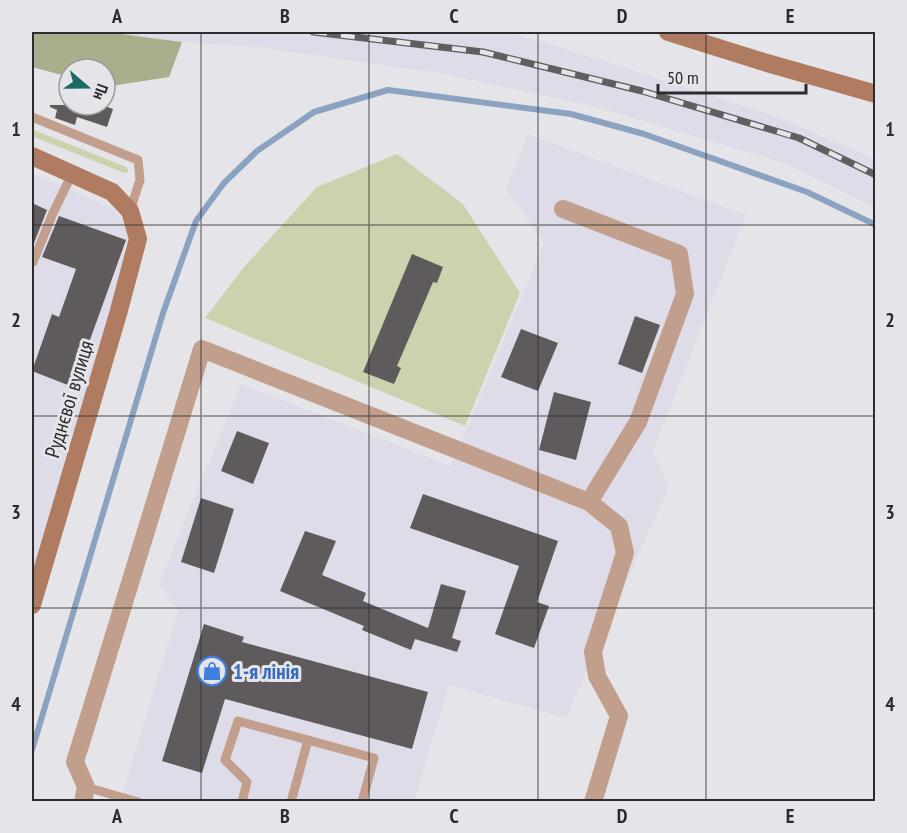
<svg xmlns="http://www.w3.org/2000/svg" width="907" height="833" font-family="'PT Sans Narrow',sans-serif">
<style>
.built{fill:#dddce8}
.green{fill:#ccd2ae}
.forest{fill:#a9af8c}
.lines{fill:none;stroke-linecap:round;stroke-linejoin:round}
.stream{stroke:#8ba3c0;stroke-width:6}
.building{fill:#5f5b5d}
.lane{stroke:#c29f8d;stroke-width:9}
.street{stroke:#c29f8d;stroke-width:18}
.secondary{stroke:#af7c62;stroke-width:18}
.rail-casing{stroke:#5f5f61;stroke-width:7}
.rail{stroke:#e5e5e9;stroke-width:4.5;stroke-dasharray:14;stroke-linecap:butt}
.grid{fill:none;stroke:#2c2c2e;stroke-width:1.5;stroke-opacity:0.55}
.labels{text-anchor:middle;dominant-baseline:central;stroke-width:6;stroke-linejoin:round;paint-order:stroke}
.street-label{font-size:21px;fill:#2c2c2e;stroke:#e5e5e9}
.shop-label{font-size:21px;font-weight:bold;fill:#366cbe;stroke:#e5e5e9;text-anchor:start}
.neatline{fill:none;stroke:#2c2c2e;stroke-width:2}
.grid-label{font-size:20px;text-anchor:middle;font-weight:bold;fill:#2c2c2e}
</style>
<rect width="100%" height="100%" fill="#e5e5e9"/>
<g class="built">
<path d="M106 32H506L563 48 780 118 875 159V208L784 163 596 107 444 74 255 47 182 42Z"/>
<path d="M528 134 746 215 653 451 669 486 566 718 449 685 414 801 120 802 178 611 159 584 241 384 451 466 544 243 506 189Z"/>
<path d="M32 173 110 207 122 220 130 239 113 303 32 575Z"/>
</g>
<g class="green">
<path d="M34 130 126 167 128 169V172L124 173 34 137 32 135Z"/>
<path d="M397 154 463 204 520 293 465 426 205 318 244 267 317 187Z"/>
</g>
<path class="forest" d="M32 32H106L182 42 169 77 105 87V69H69V77L32 67Z"/>
<g class="lines">
<path class="stream" d="M32 750 163 313 196 221 224 183 257 151 314 112 388 90 571 114 644 134 807 192 876 225"/>
</g>
<g class="building">
<path d="M50 105H102L113 109 107 127 77 117 75 125 55 118 57 110 50 107Z"/>
<path d="M32 203 47 210 32 248Z"/>
<path d="M59 216 126 240 73 387 32 371 52 314 59 317 76 269 42 257Z"/>
<path d="M412 254 443 267 437 283 433 282 397 366 401 368 394 384 363 372Z"/>
<path d="M635 316 660 325 642 373 618 364Z"/>
<path d="M521 329 558 343 538 391 501 377Z"/>
<path d="M554 392 591 402 576 460 539 450Z"/>
<path d="M237 431 269 443 253 484 221 471Z"/>
<path d="M423 494 558 541 537 602 549 606 534 648 495 634 519 566 410 528Z"/>
<path d="M201 498 234 509 214 573 181 562Z"/>
<path d="M305 531 336 541 322 575 366 593 363 601 428 628 441 584 466 591 452 638 461 641 457 652 415 639 411 650 362 630 364 626 280 591Z"/>
<path d="M204 624 244 637 242 642 428 692 412 749 225 699 202 773 162 761Z"/>
</g>
<g class="lines">
<g class="lane">
<path d="M32 117 138 160 140 180 130 211"/>
<path d="M33 262 53 213 72 174"/>
<path d="M86 787 138 802"/>
<path d="M242 802 247 782 225 760 238 721 374 758 362 802"/>
<path d="M291 802 308 740"/>
</g>
<g class="street">
<path d="M589 502 619 526 625 553 593 652 597 676 619 716 593 802"/>
<path d="M83 802 86 787 75 762 202 349 589 502 638 422 685 294 679 254 563 209"/>
</g>
<g class="secondary">
<path d="M668 32 767 63 876 94"/>
<path d="M32 156 112 192 130 211 138 239 118 314 32 605"/>
</g>
<g class="rail-casing">
<path id="rail" d="M313 32 483 52 642 91 799 138 876 175"/>
</g>
<use href="#rail" class="rail"/>
</g>
<path class="grid" d="M201 32V802M369 32V802M538 32V802M706 32V802M32 225H876M32 416H876M32 608H876"/>
<defs>
<g id="shop-ring" transform="scale(1.5)"><circle r="9.5" fill="#e5e5e9" stroke="#3f7fe0" stroke-width="1.5"/><path d="M-5-2.5h2.3a2.7 3.5 0 0 1 5.4 0H5L5.5 6h-11ZM-1.5-2.5h3a1.5 2.3 0 0 0-3 0Z" fill="#3f7fe0"/></g>
</defs>
<g fill-rule="evenodd">
<use href="#shop-ring" x="212" y="671"/>
</g>
<g class="labels">
<g class="street-label">
<text transform="translate(69 399) rotate(-73)">Руднєвої вулиця</text>
</g>
<g class="shop-label">
<text x="233" y="671">1-я лінія</text>
</g>
</g>
<rect width="907" height="833" fill="none" stroke="#e5e5e9" stroke-width="66"/>
<g transform="translate(87 87) rotate(110)"><circle r="28" fill="#e5e5e9" stroke="#9b9b9e" stroke-width="1.5"/>
<path d="M0-4.5L10 22L0 15L-10 22Z" fill="#1c6967"/>
<text y="-9" font-size="16" font-weight="bold" text-anchor="middle" fill="#2c2c2e">Пн</text>
</g>
<path d="M658 84v9h148v-9" fill="none" stroke="#2c2c2e" stroke-width="3"/>
<text x="667" y="84" font-size="18" fill="#2c2c2e" stroke="#e5e5e9" stroke-width="4.5" paint-order="stroke">50 m</text>
<rect x="33" y="33" width="841" height="767" class="neatline"/>
<g class="grid-label">
<text x="117" y="23">A</text>
<text x="285" y="23">B</text>
<text x="454" y="23">C</text>
<text x="622" y="23">D</text>
<text x="790" y="23">E</text>
<text x="16" y="136">1</text>
<text x="890" y="136">1</text>
<text x="16" y="327">2</text>
<text x="890" y="327">2</text>
<text x="16" y="519">3</text>
<text x="890" y="519">3</text>
<text x="16" y="711">4</text>
<text x="890" y="711">4</text>
<text x="117" y="823">A</text>
<text x="285" y="823">B</text>
<text x="454" y="823">C</text>
<text x="622" y="823">D</text>
<text x="790" y="823">E</text>
</g>
</svg>
